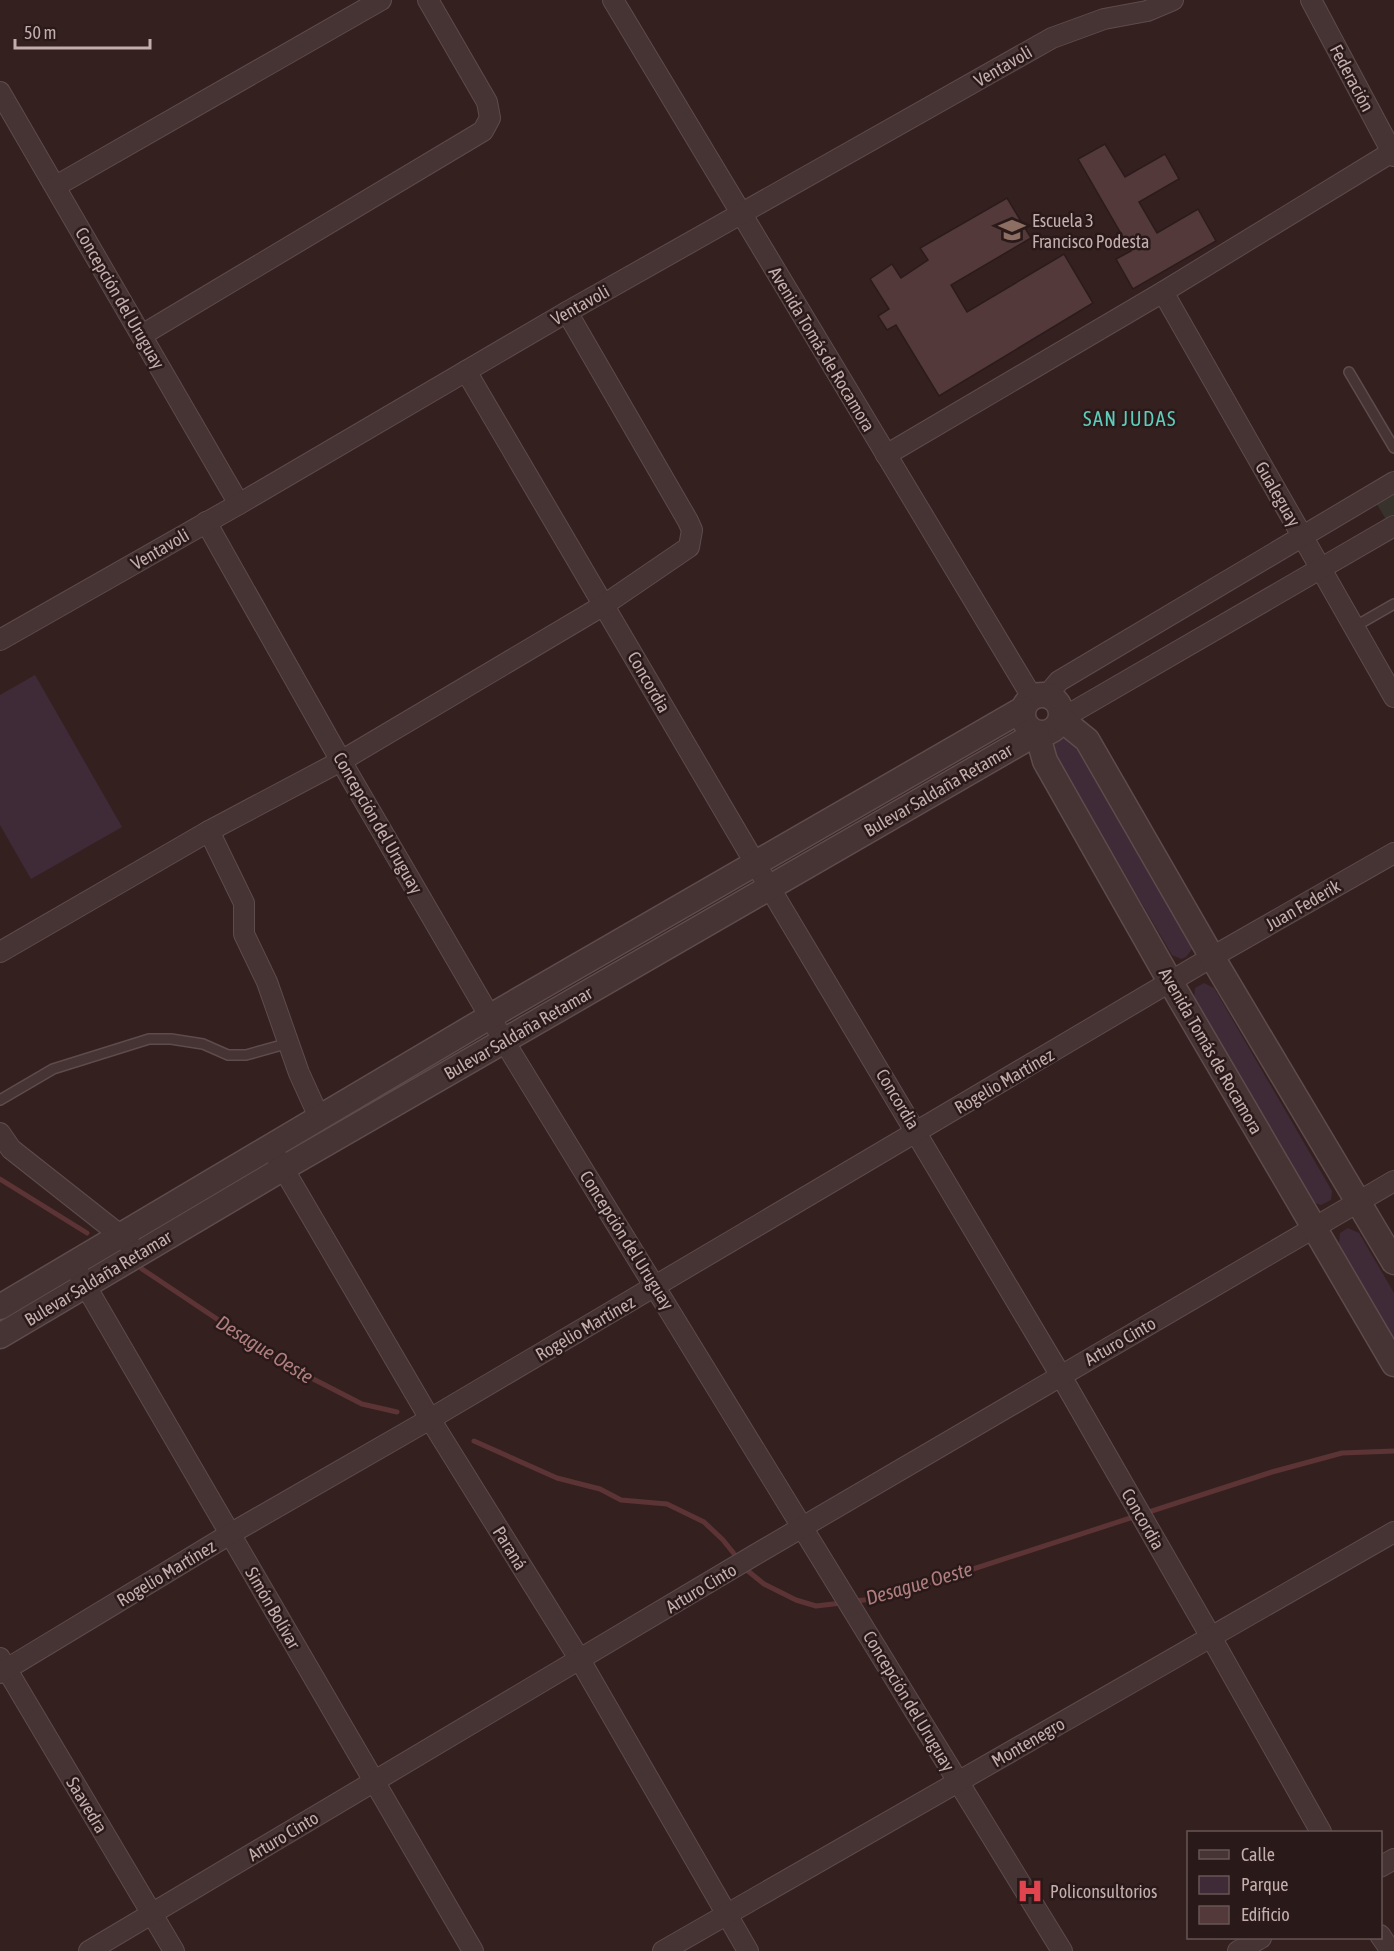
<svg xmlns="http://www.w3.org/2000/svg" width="1394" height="1951" font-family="'Asap Condensed',sans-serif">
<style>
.medical{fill:#37322b}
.green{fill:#3f2a37}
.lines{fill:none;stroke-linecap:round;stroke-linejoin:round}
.stream{stroke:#5c3435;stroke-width:5}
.building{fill:#53393a;stroke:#2c1b1b;stroke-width:1.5}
.service-casing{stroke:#5e4b4b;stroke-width:12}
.minor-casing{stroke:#5e4b4b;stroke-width:22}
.tertiary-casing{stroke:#5e4b4b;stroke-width:27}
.service{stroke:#463333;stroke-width:9}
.minor{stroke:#463333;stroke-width:20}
.tertiary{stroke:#463333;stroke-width:24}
.labels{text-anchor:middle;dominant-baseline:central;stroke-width:5;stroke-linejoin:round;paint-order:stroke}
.street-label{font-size:18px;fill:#c3aead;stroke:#2a1919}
.poi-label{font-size:18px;fill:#c3aead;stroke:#2a1919;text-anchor:start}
.neighbourhood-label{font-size:20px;letter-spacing:1.5px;fill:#5ecdbc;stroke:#2a1919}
.water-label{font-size:20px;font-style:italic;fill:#af7e7f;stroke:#2a1919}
</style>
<rect width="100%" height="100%" fill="#352020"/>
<path class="medical" d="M1394 490V520L1388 523 1375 501Z"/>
<g class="green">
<path d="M35 675 122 827 31 879 0 825V695Z"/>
<path d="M1063 737 1074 742 1192 945V949L1186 957 1181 959 1172 955 1054 754V742Z"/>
<path d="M1204 983 1214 988 1332 1191 1331 1200 1321 1205 1312 1202 1194 1000 1195 988Z"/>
<path d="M1348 1228 1359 1233 1394 1293V1338L1339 1245 1340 1233Z"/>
</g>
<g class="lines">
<g class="stream">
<path d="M0 1179 87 1233"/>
<path d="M142 1269 286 1365 362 1404 397 1412"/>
<path d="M474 1441 557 1478 600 1489 621 1500 667 1504 704 1522 723 1540 748 1571 764 1584 796 1600 816 1606 842 1603"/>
<path d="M854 1601 884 1598 1272 1472 1342 1453 1394 1451"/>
</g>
</g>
<g class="building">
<path d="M1105 144 1125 177 1165 154 1179 179 1139 202 1157 233 1198 209 1216 241 1133 289 1116 259 1131 251 1078 159Z"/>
<path d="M1007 198 1031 238 951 285 967 312 1064 254 1093 303 939 396 896 325 887 330 878 316 889 309 870 279 892 264 901 278 928 260 920 248Z"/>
</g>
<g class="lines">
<g class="service-casing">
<g id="service">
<path d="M1349 372 1394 448"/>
<path d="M1354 627 1394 604"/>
<path d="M0 1100 53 1069 149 1039H171L203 1044 228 1055H246L289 1043"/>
</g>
</g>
<g class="minor-casing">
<g id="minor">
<path d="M613 0 1032 697"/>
<path d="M1311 0 1394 156"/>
<path d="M0 92 239 504"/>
<path d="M56 186 381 0"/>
<path d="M1163 292 1394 697"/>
<path d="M142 335 483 131 490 118 487 102 428 0"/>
<path d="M466 371 755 863 1061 1376 1211 1637 1321 1832"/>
<path d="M886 455 1163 292 1392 152"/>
<path d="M206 522 341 761 504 1041 1062 1951"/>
<path d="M0 640 239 504 567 312 1052 38 1104 19 1147 11 1173 0"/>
<path d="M1047 695 1059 681 1394 482"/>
<path d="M1061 719 1394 526"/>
<path d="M209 831 244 903V934L267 982 299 1073 319 1117"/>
<path d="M0 952 209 831 341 761 604 605 689 547 692 530 688 521 567 312"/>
<path d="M0 1133 11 1149 120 1235 131 1246"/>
<path d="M276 1156 430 1419 580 1660 748 1951"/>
<path d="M73 1264 473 1951"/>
<path d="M0 1658 174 1951"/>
<path d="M0 1673 230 1534 430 1419 1212 957 1394 853"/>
<path d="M1380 1867 1394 1859"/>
<path d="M1380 1935 1391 1951"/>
<path d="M89 1951 753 1556 1394 1181"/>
<path d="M663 1951 1394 1532"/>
<path d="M1238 1951 1261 1938"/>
</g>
</g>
<g class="tertiary-casing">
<g id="tertiary">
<circle cx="1042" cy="714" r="19"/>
<path d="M1061 719 1087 740 1212 957 1394 1262"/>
<path d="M0 1307 491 1016 1023 709"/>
<path d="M0 1336 282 1169 1037 733 1045 761 1171 983 1394 1364"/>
</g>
</g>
<use href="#service" class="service"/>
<use href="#minor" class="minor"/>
<use href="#tertiary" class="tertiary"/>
</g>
<defs>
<g id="school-bare" transform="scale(2.07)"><path d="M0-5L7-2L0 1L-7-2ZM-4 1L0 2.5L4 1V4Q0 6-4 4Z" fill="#8d6e63" stroke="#2a1919" stroke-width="2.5" paint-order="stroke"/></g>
<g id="hospital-bare" transform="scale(2.07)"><path d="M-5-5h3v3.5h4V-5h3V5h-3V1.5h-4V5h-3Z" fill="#e0444e" stroke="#2a1919" stroke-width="2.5" paint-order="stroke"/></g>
</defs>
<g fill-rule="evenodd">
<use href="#school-bare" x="1012" y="230"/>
<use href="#hospital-bare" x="1030" y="1891"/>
</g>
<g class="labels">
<g class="street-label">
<text transform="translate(1003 66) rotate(-30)">Ventavoli</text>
<text transform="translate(1352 78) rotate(62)">Federación</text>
<text transform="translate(120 298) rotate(60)">Concepción del Uruguay</text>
<text transform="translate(580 305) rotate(-29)">Ventavoli</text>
<text transform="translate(822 349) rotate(59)">Avenida Tomás de Rocamora</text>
<text transform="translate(1278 494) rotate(60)">Gualeguay</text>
<text transform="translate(160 549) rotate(-30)">Ventavoli</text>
<text transform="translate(649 682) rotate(60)">Concordia</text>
<text transform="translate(938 790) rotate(-30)">Bulevar Saldaña Retamar</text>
<text transform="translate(378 823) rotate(60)">Concepción del Uruguay</text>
<text transform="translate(1303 905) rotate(-30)">Juan Federik</text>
<text transform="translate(518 1033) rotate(-30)">Bulevar Saldaña Retamar</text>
<text transform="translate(1211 1051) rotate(60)">Avenida Tomás de Rocamora</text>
<text transform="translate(1004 1081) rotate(-30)">Rogelio Martínez</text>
<text transform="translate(898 1099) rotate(59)">Concordia</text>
<text transform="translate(627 1240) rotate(58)">Concepción del Uruguay</text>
<text transform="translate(98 1278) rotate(-31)">Bulevar Saldaña Retamar</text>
<text transform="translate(585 1328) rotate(-30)">Rogelio Martínez</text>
<text transform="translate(1120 1341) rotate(-30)">Arturo Cinto</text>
<text transform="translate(1143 1519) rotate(60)">Concordia</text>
<text transform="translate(510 1548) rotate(58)">Paraná</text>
<text transform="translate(166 1573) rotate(-31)">Rogelio Martínez</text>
<text transform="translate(701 1588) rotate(-31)">Arturo Cinto</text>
<text transform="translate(273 1608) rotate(60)">Simón Bolívar</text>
<text transform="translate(909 1701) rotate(59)">Concepción del Uruguay</text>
<text transform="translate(1028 1742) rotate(-30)">Montenegro</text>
<text transform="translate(87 1805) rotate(59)">Saavedra</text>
<text transform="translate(283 1836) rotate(-31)">Arturo Cinto</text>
</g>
<g class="poi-label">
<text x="1032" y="220">Escuela 3<tspan x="1032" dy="21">Francisco Podesta</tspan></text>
<text x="1050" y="1891">Policonsultorios</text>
</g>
<g class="neighbourhood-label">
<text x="1130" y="418">SAN JUDAS</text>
</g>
<g class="water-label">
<text transform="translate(265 1349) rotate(32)">Desague Oeste</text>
<text transform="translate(919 1583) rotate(-16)">Desague Oeste</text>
</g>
</g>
<rect x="1187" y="1831" width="195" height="108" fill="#2a1919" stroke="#675554" stroke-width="1.5"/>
<rect x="1199" y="1850" width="30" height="9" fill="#463333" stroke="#675554" stroke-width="1.5"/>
<text x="1241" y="1861" font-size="18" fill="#c3aead">Calle</text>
<rect x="1199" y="1876" width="30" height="18" fill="#3f2a37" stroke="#675554" stroke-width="1.5"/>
<text x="1241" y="1891" font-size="18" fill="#c3aead">Parque</text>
<rect x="1199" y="1906" width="30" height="18" fill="#53393a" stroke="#675554" stroke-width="1.5"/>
<text x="1241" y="1921" font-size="18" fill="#c3aead">Edificio</text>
<path d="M15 39v9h135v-9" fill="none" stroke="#c3aead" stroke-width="3"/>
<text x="24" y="39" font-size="18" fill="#c3aead" stroke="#2a1919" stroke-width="4.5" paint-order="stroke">50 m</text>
</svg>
